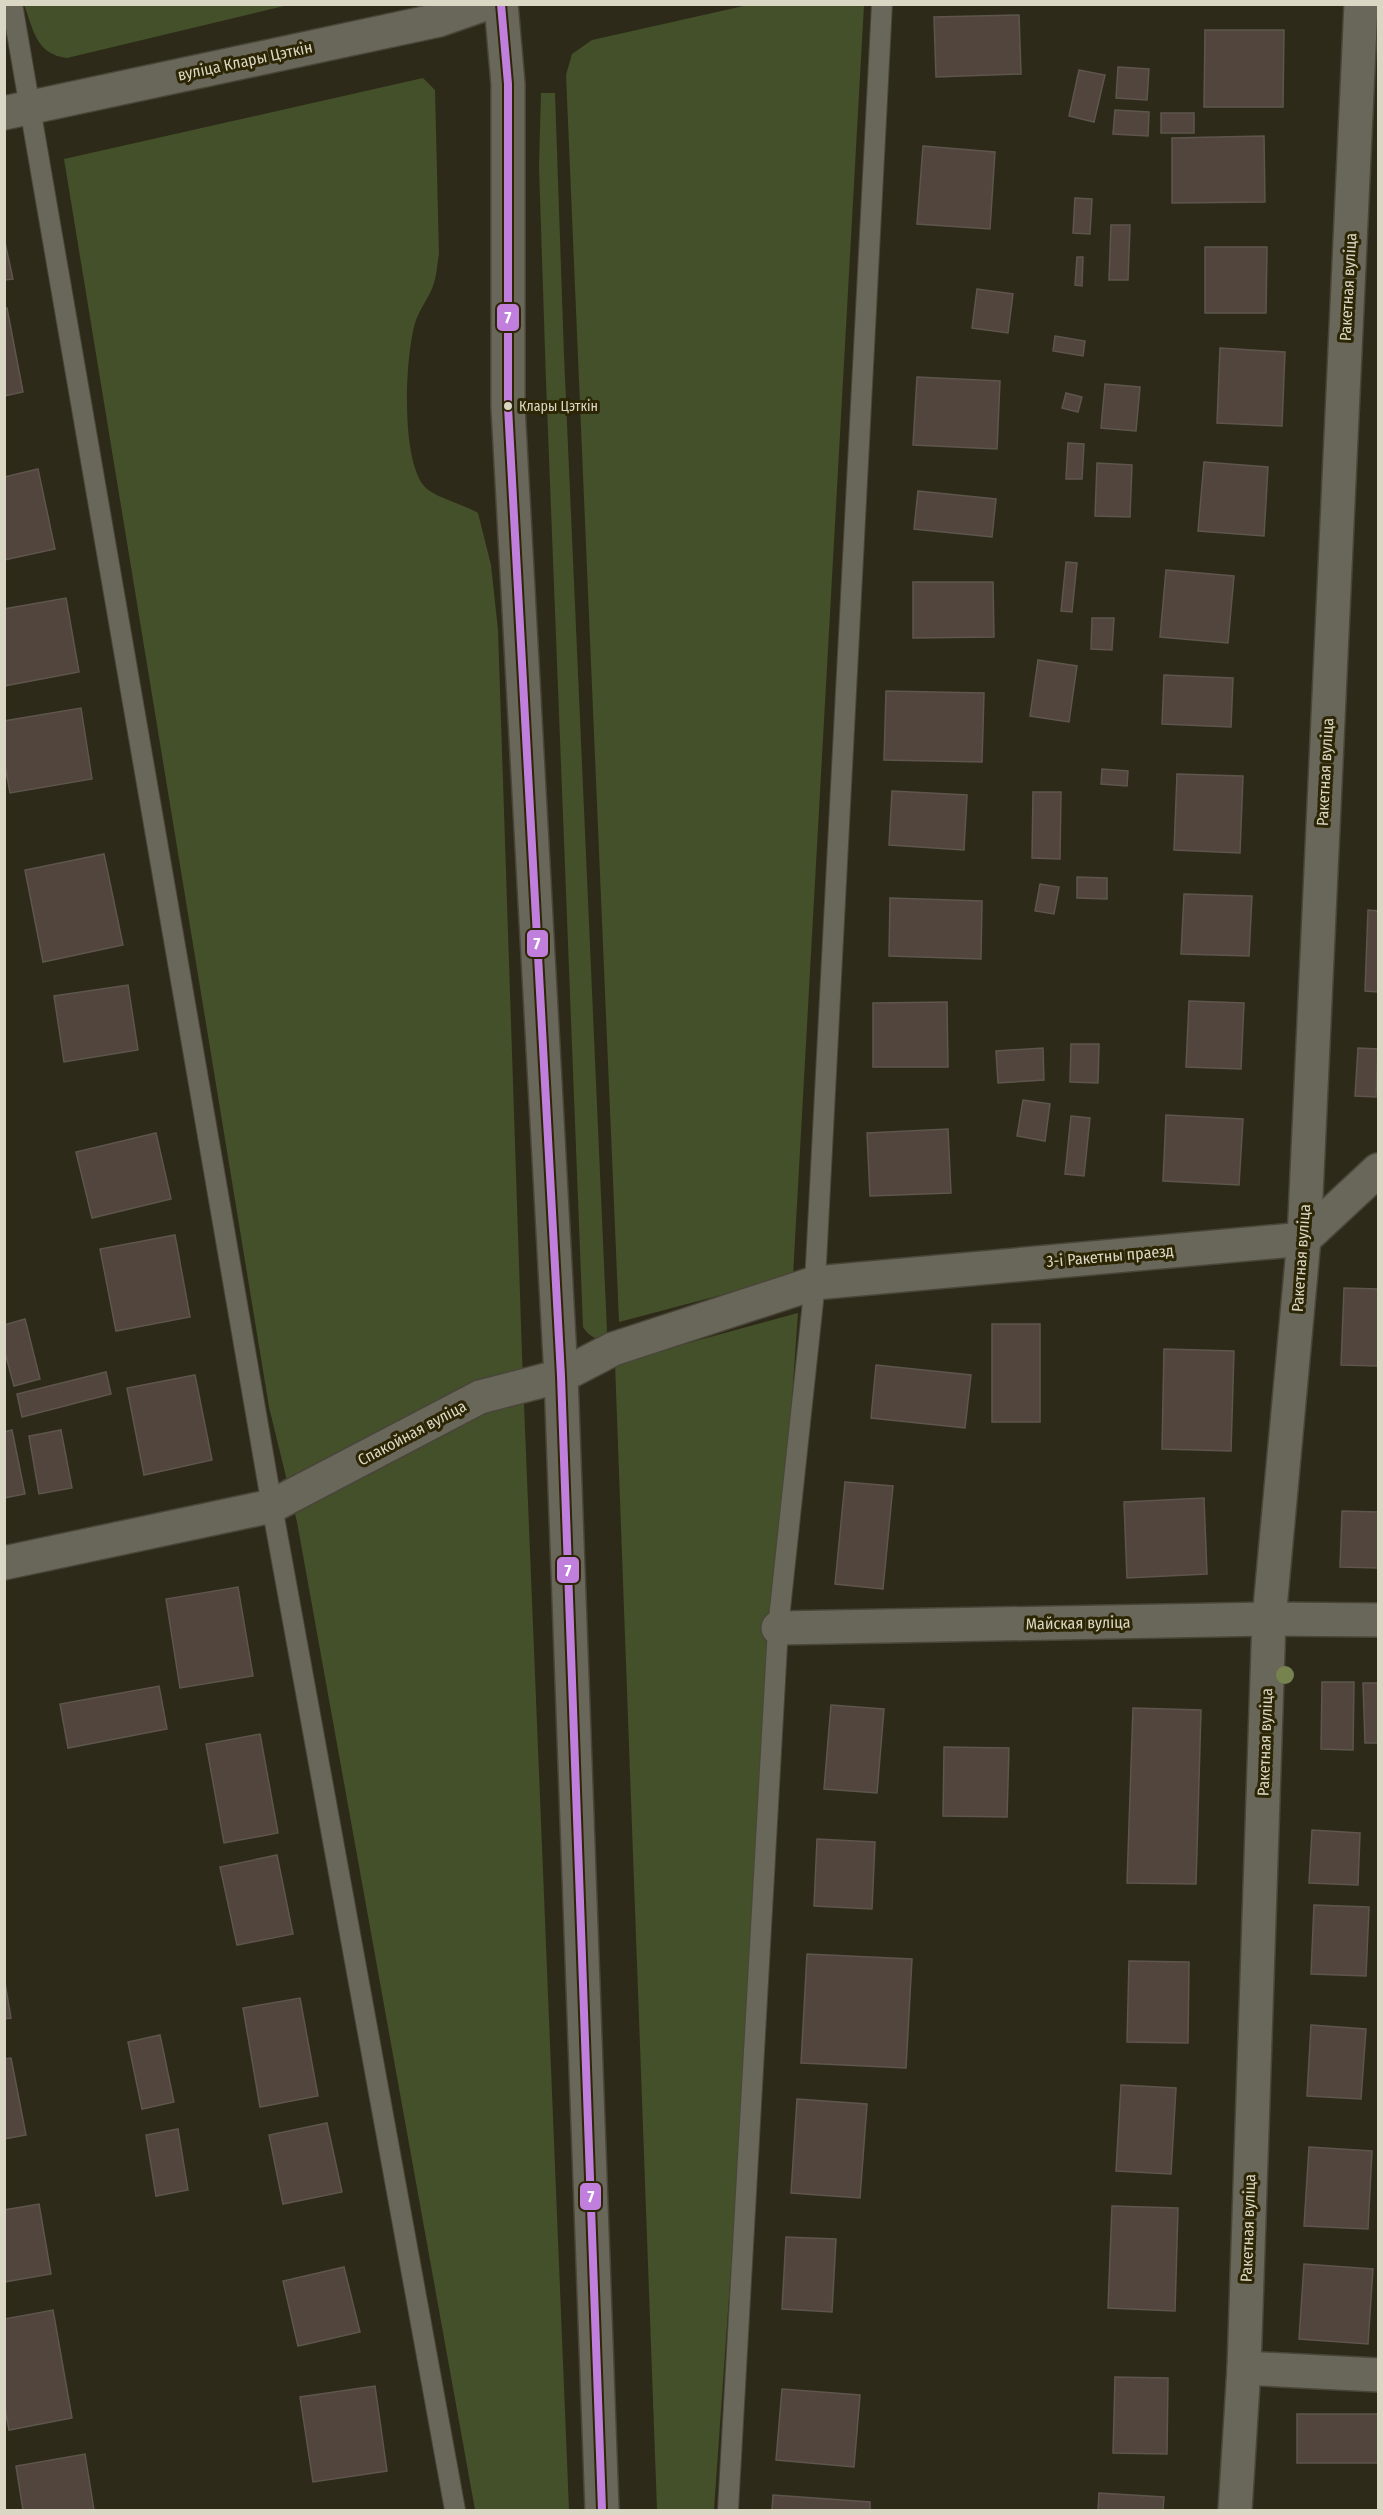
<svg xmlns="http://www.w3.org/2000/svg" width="1383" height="2515" font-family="'Fira Sans Condensed',sans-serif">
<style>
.green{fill:#445029}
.building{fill:#52453d;stroke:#5e554d;stroke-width:1.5}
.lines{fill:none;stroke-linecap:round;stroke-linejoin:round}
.service-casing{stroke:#494639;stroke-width:22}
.minor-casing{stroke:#494639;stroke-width:36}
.tertiary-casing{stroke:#494639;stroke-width:36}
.service{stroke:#69665a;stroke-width:20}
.minor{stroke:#69665a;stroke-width:33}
.tertiary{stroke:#69665a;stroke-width:33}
.bus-1-casing{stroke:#2d2605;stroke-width:12}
.bus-1{stroke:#c07fdc;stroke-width:8}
.tree{fill:#76834f}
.bus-dot{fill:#dbd7c5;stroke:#2d2605;stroke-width:2}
.labels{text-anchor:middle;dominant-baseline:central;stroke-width:6;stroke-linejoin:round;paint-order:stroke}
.bus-label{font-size:14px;fill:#dbd7c5;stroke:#2d2605;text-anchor:start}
.street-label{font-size:16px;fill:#dbd7c5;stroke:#2d2605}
.line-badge{stroke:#2d2605;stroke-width:2}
.badge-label{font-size:16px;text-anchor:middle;font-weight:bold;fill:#fff}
</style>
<rect width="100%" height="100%" fill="#2e2a19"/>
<g class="green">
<path d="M24 5H288L67 58C36 54 34 31 24 5Z"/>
<path d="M748 5H864L793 1276 619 1322 566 75 572 54 592 40Z"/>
<path d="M423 78 435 90 439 255C437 264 437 274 434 283 430 296 421 307 416 320 405 353 400 460 425 487 434 497 463 504 478 513L491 565 498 630 522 1355 569 2510H475L297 1522 269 1407 64 159Z"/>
<path d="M541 93H555L564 355 607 1332 603 1339C594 1340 588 1334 583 1327L546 381 539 166Z"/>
<path d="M798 1313 714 2510H657L615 1363Z"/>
</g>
<g class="building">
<path d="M1019 15 1021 74 936 77 934 17Z"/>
<path d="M1205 30H1284L1283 107H1204Z"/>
<path d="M1118 67 1149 69 1147 100 1116 98Z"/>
<path d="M1079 70 1105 75 1094 122 1069 116Z"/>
<path d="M1115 110 1149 112 1148 136 1113 134Z"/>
<rect x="1161" y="113" width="33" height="20"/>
<path d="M1264 136 1265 202 1172 203V138Z"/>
<path d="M923 146 995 152 990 229 917 224Z"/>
<path d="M1075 198 1092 199 1090 234 1073 233Z"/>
<path d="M1111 225H1130L1128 280H1109Z"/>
<path d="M4 238 13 279 4 280Z"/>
<path d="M1205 247H1267L1266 313H1205Z"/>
<path d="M1077 257H1083L1082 286 1075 285Z"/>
<path d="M977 289 1013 294 1008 333 972 328Z"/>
<path d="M4 308H7L23 392 4 396Z"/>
<path d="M1055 336 1085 341 1083 356 1053 351Z"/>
<path d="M1220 348 1285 352 1282 426 1217 423Z"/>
<path d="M917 377 1000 381 997 449 913 445Z"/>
<path d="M1105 384 1140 387 1136 431 1101 428Z"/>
<path d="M1066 393 1082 397 1078 412 1062 408Z"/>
<path d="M1068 443 1084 444 1082 479H1066Z"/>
<path d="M1204 462 1268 467 1264 536 1198 531Z"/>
<path d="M1097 463 1132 465 1130 517 1095 516Z"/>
<path d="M38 469 55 549 4 560V477Z"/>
<path d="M918 491 996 499 992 537 914 529Z"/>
<path d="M1066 562 1077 563 1072 612 1061 611Z"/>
<path d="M1166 570 1234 576 1228 643 1160 637Z"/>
<path d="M913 582H993L994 637 913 638Z"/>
<path d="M66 598 79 672 4 686V609Z"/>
<path d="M1092 618H1114L1112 650 1091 649Z"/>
<path d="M1038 660 1077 666 1069 722 1030 716Z"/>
<path d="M1164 675 1233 678 1231 727 1162 724Z"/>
<path d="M886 691 984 693 982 762 884 760Z"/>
<path d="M81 708 92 779 10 793 4 760V721Z"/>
<path d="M1102 769 1128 771 1127 786 1101 784Z"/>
<path d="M1177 774 1243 776 1240 853 1174 850Z"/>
<path d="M892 791 967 795 964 850 889 845Z"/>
<path d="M1033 792H1061L1060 859 1032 858Z"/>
<path d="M104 854 123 945 43 962 25 870Z"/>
<path d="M1077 877 1107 878V899L1077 898Z"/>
<path d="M1040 884 1059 887 1054 914 1035 911Z"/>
<path d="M1184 894 1252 896 1249 956 1181 954Z"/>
<path d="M890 898 982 901 981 959 889 956Z"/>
<path d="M1368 910 1378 911V992L1365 991Z"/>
<path d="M128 985 138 1050 64 1062 54 996Z"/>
<path d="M1189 1001 1244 1003 1241 1069 1186 1067Z"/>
<path d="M947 1002 948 1067H873V1003Z"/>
<path d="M1071 1044H1099L1098 1083 1070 1082Z"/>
<path d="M1043 1048 1044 1080 998 1083 996 1051Z"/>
<path d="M1358 1048 1378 1049 1376 1097 1355 1096Z"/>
<path d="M1023 1100 1050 1104 1045 1141 1017 1136Z"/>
<path d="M1166 1115 1243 1119 1239 1185 1163 1181Z"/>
<path d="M1071 1116 1090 1118 1084 1176 1065 1174Z"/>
<path d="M948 1129 951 1193 870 1196 867 1133Z"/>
<path d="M156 1133 171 1199 92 1218 76 1152Z"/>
<path d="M175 1235 190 1317 116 1331 100 1249Z"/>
<path d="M1344 1288 1378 1289V1366L1341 1365Z"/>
<path d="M25 1319 40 1379 14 1386 4 1349V1325Z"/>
<rect x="992" y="1324" width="48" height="98"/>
<path d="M1164 1349 1234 1351 1231 1451 1162 1449Z"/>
<path d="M876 1365 971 1375 965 1428 871 1418Z"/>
<path d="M106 1372 111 1394 22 1417 17 1394Z"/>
<path d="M195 1375 212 1460 144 1475 127 1388Z"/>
<path d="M12 1430 25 1494 4 1498V1432Z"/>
<path d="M61 1430 72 1488 39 1494 29 1436Z"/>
<path d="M845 1482 893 1486 883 1589 835 1584Z"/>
<path d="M1204 1498 1207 1574 1127 1578 1124 1502Z"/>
<path d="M1342 1511 1378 1512V1568L1340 1567Z"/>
<path d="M238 1587 253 1676 180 1688 166 1599Z"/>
<path d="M1322 1682H1354L1353 1750 1321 1749Z"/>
<path d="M1363 1683H1378V1743H1365Z"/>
<path d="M159 1686 167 1729 68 1748 60 1704Z"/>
<path d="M831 1705 884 1709 877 1793 824 1789Z"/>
<path d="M1133 1708 1201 1710 1196 1884 1127 1883Z"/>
<path d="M260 1734 278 1833 224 1843 206 1744Z"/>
<path d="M944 1747 1009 1748 1007 1817 943 1816Z"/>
<path d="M1312 1830 1360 1833 1358 1885 1309 1883Z"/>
<path d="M817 1839 875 1842 872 1909 814 1906Z"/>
<path d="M277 1855 293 1934 237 1945 220 1867Z"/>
<path d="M1314 1905 1369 1907 1366 1976 1311 1974Z"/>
<path d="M807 1954 912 1959 906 2068 801 2063Z"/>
<path d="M1129 1961 1189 1962 1188 2043 1127 2042Z"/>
<path d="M4 1977 11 2018 4 2019Z"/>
<path d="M300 1998 318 2096 260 2107 243 2008Z"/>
<path d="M1311 2025 1366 2029 1361 2099 1307 2096Z"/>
<path d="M160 2035 174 2102 142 2109 128 2042Z"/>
<path d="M11 2058 26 2135 4 2139V2059Z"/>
<path d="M1121 2085 1176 2088 1171 2174 1116 2171Z"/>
<path d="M797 2099 867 2104 860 2198 791 2193Z"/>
<path d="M327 2123 342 2192 283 2204 269 2135Z"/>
<path d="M178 2129 188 2190 156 2196 146 2135Z"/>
<path d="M1309 2147 1372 2151 1368 2229 1304 2226Z"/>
<path d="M39 2204 51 2274 4 2282V2210Z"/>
<path d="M1112 2206 1178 2208 1175 2311 1108 2308Z"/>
<path d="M786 2237 836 2239 832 2312 782 2309Z"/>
<path d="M1304 2264 1373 2269 1368 2344 1299 2339Z"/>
<path d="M344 2267 360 2332 298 2346 283 2281Z"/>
<path d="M53 2310 72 2418 9 2430 4 2404V2319Z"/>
<path d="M1115 2377 1168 2378 1167 2454 1113 2453Z"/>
<path d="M375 2386 387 2471 313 2482 300 2397Z"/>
<path d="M782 2389 860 2395 854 2467 776 2460Z"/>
<rect x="1297" y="2414" width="81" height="49"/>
<path d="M85 2454 94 2510H23L16 2466Z"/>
<path d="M1099 2493 1164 2497 1163 2510H1098Z"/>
<path d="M773 2495 870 2502V2510H772Z"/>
</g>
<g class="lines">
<g class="service-casing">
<g id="service">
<path d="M12 4 272 1506 455 2510"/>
<path d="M728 2510 778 1628 815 1283 882 4"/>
</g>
</g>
<g class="minor-casing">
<g id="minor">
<path d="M4 1563 272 1506 480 1397 561 1376 613 1349 815 1283 1304 1239 1378 1170"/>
<path d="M778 1628 1269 1619 1378 1620"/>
<path d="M1244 2368 1378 2375"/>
<path d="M1235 2510 1244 2368 1269 1619 1304 1239 1361 4"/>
</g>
</g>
<g class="tertiary-casing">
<g id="tertiary">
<path d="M501 4 508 84V407L561 1376 602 2510"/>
<path d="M4 113 439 20 485 4"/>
</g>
</g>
<use href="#service" class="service"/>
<use href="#minor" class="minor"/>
<use href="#tertiary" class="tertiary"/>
<g class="bus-1-casing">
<path id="bus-1" d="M501 4 508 84V407L561 1376 602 2510"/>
</g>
<use href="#bus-1" class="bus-1"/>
</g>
<circle class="tree" cx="1285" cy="1675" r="9"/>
<circle class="bus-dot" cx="508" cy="406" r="5"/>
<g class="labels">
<g class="bus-label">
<text x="519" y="406">Клары Цэткін</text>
</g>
<g class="street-label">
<text transform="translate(245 61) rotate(-12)">вуліца Клары Цэткін</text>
<text transform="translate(1348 287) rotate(-87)">Ракетная вуліца</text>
<text transform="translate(1325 772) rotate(-87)">Ракетная вуліца</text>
<text transform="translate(1110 1256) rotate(-5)">3-і Ракетны праезд</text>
<text transform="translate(1301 1258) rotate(-86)">Ракетная вуліца</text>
<text transform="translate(412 1433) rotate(-28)">Спакойная вуліца</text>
<text transform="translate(1078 1623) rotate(-1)">Майская вуліца</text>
<text transform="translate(1265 1742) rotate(-88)">Ракетная вуліца</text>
<text transform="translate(1248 2228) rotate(-88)">Ракетная вуліца</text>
</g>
</g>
<g class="line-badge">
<rect x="496" y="303" width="24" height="29" rx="6" fill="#c07fdc"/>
<rect x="526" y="929" width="23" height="29" rx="6" fill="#c07fdc"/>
<rect x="556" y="1556" width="24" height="28" rx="6" fill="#c07fdc"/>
<rect x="579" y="2182" width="23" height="29" rx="6" fill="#c07fdc"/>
</g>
<g class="badge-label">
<text x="508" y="323">7</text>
<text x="537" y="949">7</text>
<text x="568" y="1576">7</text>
<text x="591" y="2202">7</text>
</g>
<rect width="1383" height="2515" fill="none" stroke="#dbd7c5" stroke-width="12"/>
</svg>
